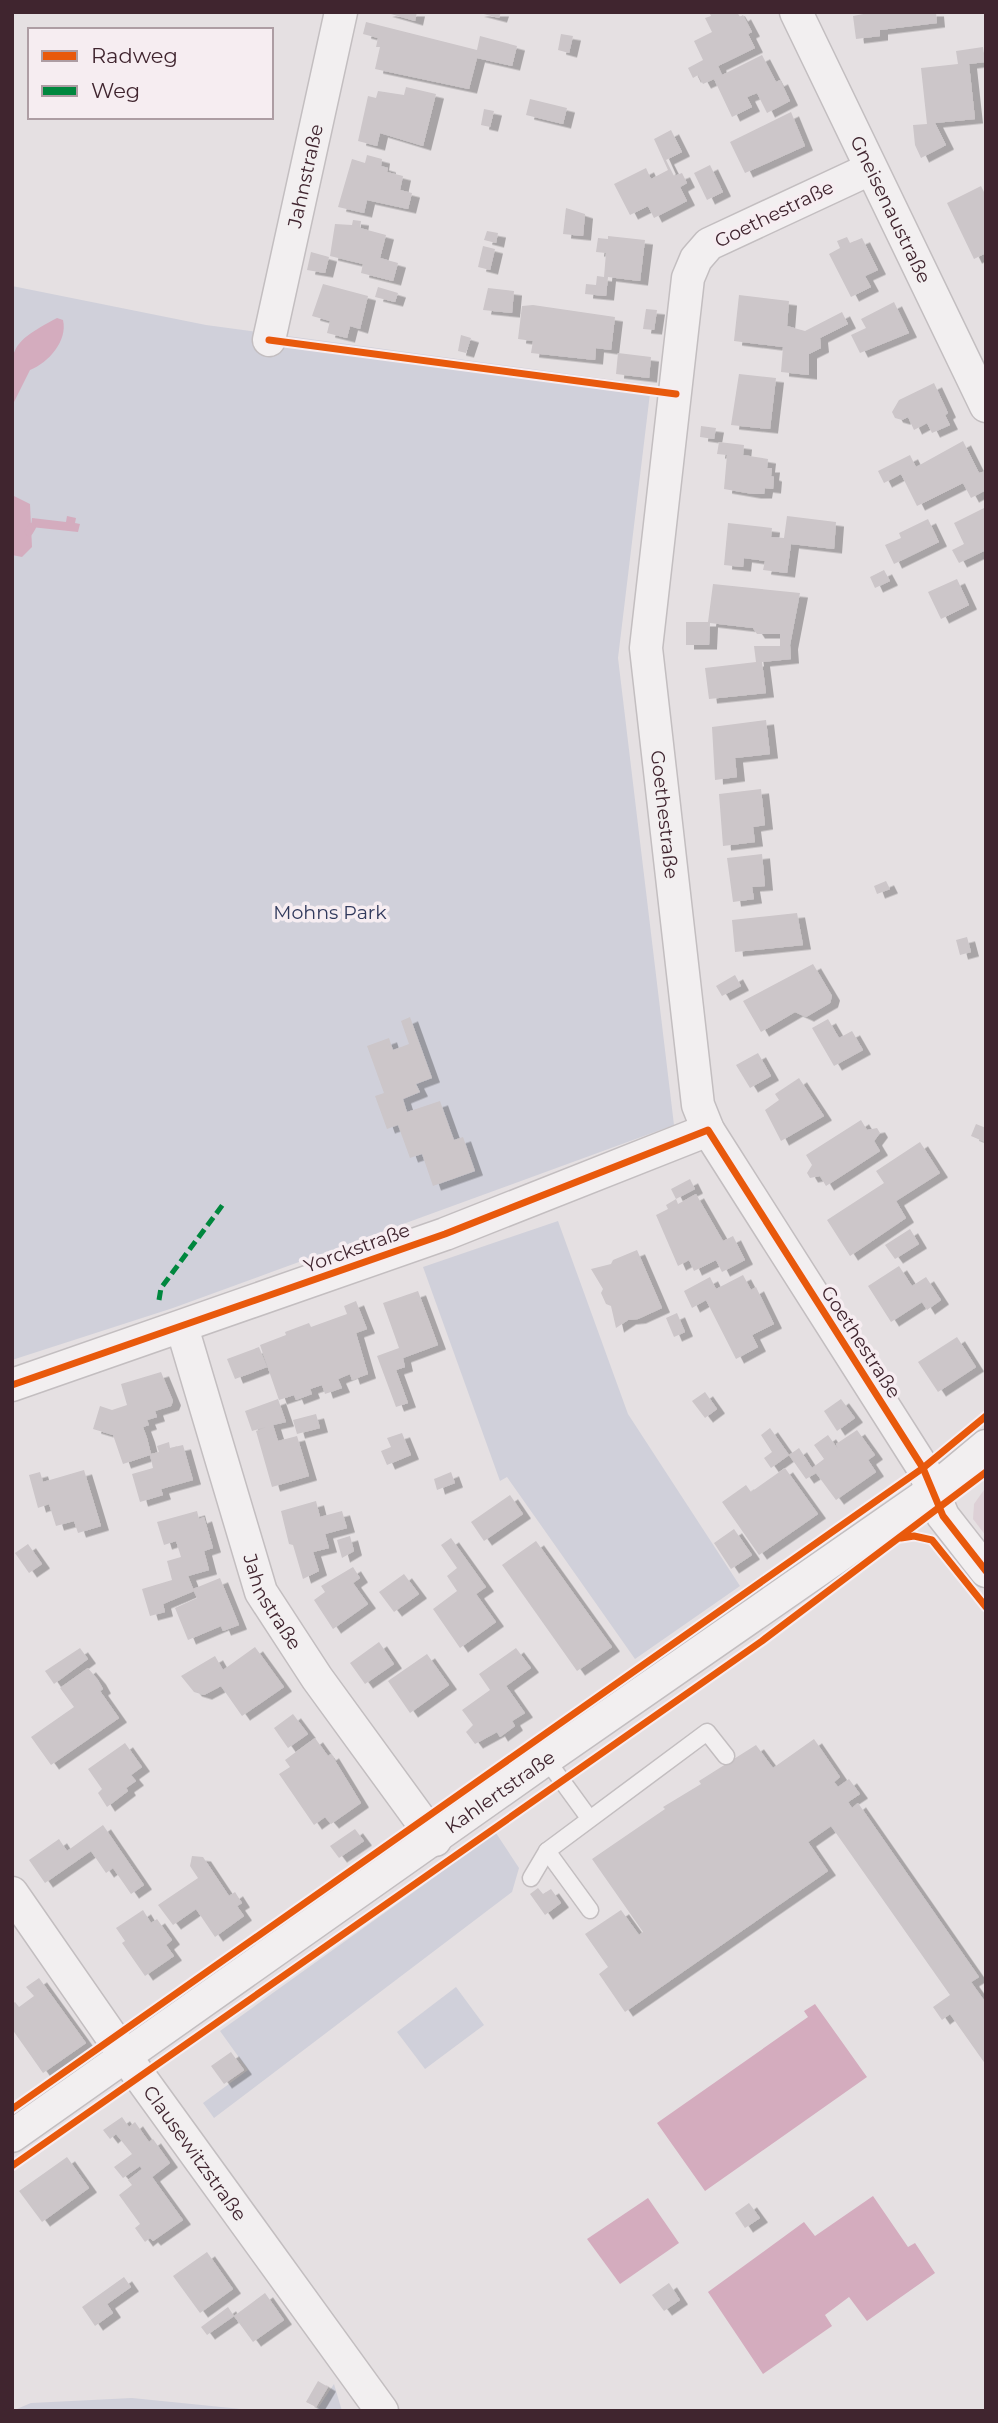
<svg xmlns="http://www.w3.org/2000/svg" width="998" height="2423" font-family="Montserrat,sans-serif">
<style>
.built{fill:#ddd0d6}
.green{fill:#d0d0da}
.water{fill:#d4acbe}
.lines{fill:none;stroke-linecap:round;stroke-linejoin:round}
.stream{stroke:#d4acbe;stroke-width:8}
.building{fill:#ccc6c9;filter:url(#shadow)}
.lane-casing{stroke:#c3bec0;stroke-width:19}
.street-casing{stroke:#c3bec0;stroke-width:35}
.lane{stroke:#f2eff0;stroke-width:16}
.street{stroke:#f2eff0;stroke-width:32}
.quiet{stroke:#00873e;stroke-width:5;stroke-dasharray:10 5;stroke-linecap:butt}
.cycleway-casing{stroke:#f6edf1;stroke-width:11}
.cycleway{stroke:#e8590c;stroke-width:7}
.labels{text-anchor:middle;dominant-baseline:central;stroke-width:7;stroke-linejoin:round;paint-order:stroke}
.street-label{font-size:19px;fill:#40252f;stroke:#f6edf1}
.park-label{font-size:19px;fill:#313a5d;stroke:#f6edf1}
</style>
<defs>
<filter id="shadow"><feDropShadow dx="8" dy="4.5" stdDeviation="0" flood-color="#0004"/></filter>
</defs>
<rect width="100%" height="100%" fill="#e5e0e2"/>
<path class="built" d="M986 1487V1536L973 1519 974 1504Z"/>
<g class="green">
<path d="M12 286 206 325 651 385 618 658 674 1125 173 1308 12 1360Z"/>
<path d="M558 1221 628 1414 740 1586 635 1659 507 1477 500 1481 423 1267Z"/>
<path d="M496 1833 519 1868 512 1892 214 2118 203 2103 248 2070 220 2031Z"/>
<path d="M456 1987 484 2025 425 2069 397 2032Z"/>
<path d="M334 2384 342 2411H316Z"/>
<path d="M132 2398 260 2411H12L31 2403Z"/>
</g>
<g class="water">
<path d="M57 318 63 320C68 341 48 363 30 370L12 406C12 350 4 346 57 318Z"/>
<path d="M12 495 30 504 32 547 22 557 12 555Z"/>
<path d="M67 516 76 518 75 523 80 524 78 532 31 527 32 518 66 522Z"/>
<path d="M815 2004 867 2077 705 2191 657 2123 808 2017 804 2011Z"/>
<path d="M873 2196 908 2247 915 2243 935 2273 867 2321 849 2297 825 2315 832 2326 763 2374 708 2292 804 2222 815 2236Z"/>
<path d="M648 2198 679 2243 620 2284 587 2239Z"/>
</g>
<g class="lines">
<path class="stream" d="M29 532 32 527"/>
</g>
<g class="building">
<path d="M384 12H417L415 21Z"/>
<path d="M476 12H501L499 18Z"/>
<path d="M709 12H737L740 17 743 15 752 32 748 34 755 48 718 66 722 75 762 55 776 82 780 80 790 101 767 113 757 93 747 97 752 107 732 117 714 79 703 84 698 75 693 78 688 68 703 60 694 41 712 32 705 18 711 16Z"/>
<path d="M874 12H936L937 23 880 30V36L856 39 853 16Z"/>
<path d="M366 22 477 50 480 36 517 46 512 66 477 58 469 89 375 69 380 47H376L378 38 363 34Z"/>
<path d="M561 34 573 36 569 53 558 50Z"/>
<path d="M983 47 985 62 969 64 975 119 935 123 946 145 921 158 915 145 913 125 927 124 921 68 958 64 956 51Z"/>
<path d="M406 87 436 94 423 146 380 133 377 146 358 141 368 96 376 98 378 91 404 95Z"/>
<path d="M530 99 567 108 563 124 526 115Z"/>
<path d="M484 109 494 111 490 127 481 125Z"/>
<path d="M791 112 805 146 745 173 730 142Z"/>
<path d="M671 130 682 152 666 160 674 176 682 173 687 183 680 187 687 201 654 218 648 206 630 215 614 184 646 168 651 179 668 170 654 139Z"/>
<path d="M367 155 382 159 381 166 388 168 387 172 403 176 400 190 412 193 408 209 367 200 364 213 338 207 352 159 365 163Z"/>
<path d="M710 165 723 192 707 200 694 173Z"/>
<path d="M981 186 986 196V253L974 259 947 203Z"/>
<path d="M566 208 585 214 583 236 563 234Z"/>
<path d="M353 220 361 221 360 228 386 235 380 258 398 263 393 281 361 273 363 264 330 256 335 224 352 225Z"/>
<path d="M487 231 498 233 496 243 484 240Z"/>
<path d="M608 236 645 240 640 281 608 277 606 296 585 294 586 284 596 285 597 276 604 277 606 253 596 252 598 238 608 239Z"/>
<path d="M847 237 850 243 862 238 878 270 865 276 871 287 851 297 829 254 840 248 837 241Z"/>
<path d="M483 246 495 249 490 270 478 267Z"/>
<path d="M311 252 329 257 325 273 307 270Z"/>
<path d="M323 284 368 296 360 329 350 326 347 338 327 333 330 321 312 316Z"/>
<path d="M378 287 398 293 395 302 375 297Z"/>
<path d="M488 288 514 291 512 313 483 310Z"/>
<path d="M739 295 789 301 787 326 805 331 842 312 848 324 820 338 821 348 809 354V375L781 372 783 347 734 341Z"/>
<path d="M894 302 909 333 860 353 851 335 866 328 861 319Z"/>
<path d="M533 305 615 317 611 350 596 348 595 360 531 353 533 341 518 339 522 306Z"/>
<path d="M646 309 657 310 654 330 643 329Z"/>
<path d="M461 335 471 338 466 353 458 351Z"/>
<path d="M618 353 651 357 649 378 616 374Z"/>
<path d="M739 374 776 378 770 429 731 425Z"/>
<path d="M934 383 948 413 945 415 950 425 932 433 927 423 914 430 908 417 902 420 895 418 892 412 899 400Z"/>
<path d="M701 426 716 428 714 439 700 437Z"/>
<path d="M963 441 979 473 986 471V490L971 498 963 483 917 506 901 474 884 483 878 471 910 455 916 467Z"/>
<path d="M719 442 744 445 743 455 768 459 767 468H772L771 476 774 477 773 489 765 488 764 494H753L724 489 727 455 717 454Z"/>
<path d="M986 507V550L959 563 952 550 964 544 954 523Z"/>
<path d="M787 516 836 522 834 549 791 544 787 573 763 570 765 561 744 558 743 567 724 565 728 523 772 528 771 537 784 538Z"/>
<path d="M928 519 939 542 894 564 885 545 901 538 899 533Z"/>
<path d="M884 570 890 581 875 588 870 577Z"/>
<path d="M957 579 969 605 941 619 928 592Z"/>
<path d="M713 584 800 593 790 645 791 659 762 662 766 693 709 699 705 668 756 662 754 646H780V634H757L753 628 710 623 709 645H686V622H708Z"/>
<path d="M766 720 770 754 735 758 737 777 715 780 712 727Z"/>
<path d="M761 789 765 825 753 827 755 842 723 846 719 794Z"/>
<path d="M762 854 765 886 752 887 754 899 733 902 727 858Z"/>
<path d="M886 881 890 889 877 894 874 886Z"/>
<path d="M797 913 803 945 735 952 732 920Z"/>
<path d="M967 937 971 952 960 955 956 940Z"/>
<path d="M813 964 832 996 830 1003 806 1017 795 1012 761 1032 743 1001Z"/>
<path d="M735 975 741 986 722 996 716 986Z"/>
<path d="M410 1017 432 1078 416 1084 420 1092 403 1099 407 1112 440 1101 454 1140 463 1137 475 1171 433 1186 422 1154 410 1158 398 1125 387 1129 375 1096 384 1093 367 1046 389 1038 393 1050 409 1044 401 1021Z"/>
<path d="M828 1019 839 1038 852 1031 863 1050 834 1066 812 1028Z"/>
<path d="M758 1053 771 1076 750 1088 736 1065Z"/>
<path d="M799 1078 824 1116 781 1141 765 1110 779 1100 775 1094Z"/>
<path d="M861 1120 867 1130 877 1128 880 1133 874 1141 880 1151 826 1186 820 1176 810 1178 807 1173 812 1165 806 1155Z"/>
<path d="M976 1124 986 1128 985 1142 971 1136Z"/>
<path d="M920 1142 940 1173 896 1201 906 1218 850 1256 827 1220 884 1183 876 1171Z"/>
<path d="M690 1179 695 1189 676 1199 671 1189Z"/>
<path d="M696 1194 723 1241 733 1236 745 1260 722 1272 716 1260 694 1271 689 1260 678 1266 656 1215 668 1209 666 1205 676 1199 678 1204Z"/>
<path d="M910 1229 919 1244 895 1259 885 1245Z"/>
<path d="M637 1250 662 1308 638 1319 628 1320 616 1328 611 1306 606 1304 601 1293 603 1289 591 1269 611 1264 613 1260Z"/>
<path d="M899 1266 912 1286 926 1277 941 1300 927 1310 922 1302 891 1322 868 1286Z"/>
<path d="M743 1275 751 1290 756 1287 774 1324 752 1335 758 1347 736 1359 706 1300 692 1308 684 1291 710 1277 716 1289Z"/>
<path d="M418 1291 438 1345 403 1358 405 1367 396 1370 408 1403 396 1407 377 1356 399 1348 383 1303Z"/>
<path d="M356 1301 367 1329 356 1333 368 1374 352 1380 350 1374 338 1379 342 1388 325 1394 322 1385 310 1389 312 1394 296 1400 294 1395 279 1400 260 1345 286 1335 285 1332 309 1323 311 1327 347 1314 344 1306Z"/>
<path d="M677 1313 685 1332 674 1337 666 1318Z"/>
<path d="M957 1337 976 1367 938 1392 918 1362Z"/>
<path d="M259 1347 267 1367 235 1379 227 1359Z"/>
<path d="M161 1372 173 1401 171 1406 155 1411 157 1417 147 1420 149 1425 143 1427 147 1438 151 1454 159 1452 157 1446 169 1442 170 1448 183 1445 193 1480 161 1489 163 1495 140 1502 132 1474 153 1468 150 1455 123 1464 113 1435 93 1429 100 1406 112 1410 127 1405 121 1384Z"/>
<path d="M705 1392 717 1409 705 1418 692 1401Z"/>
<path d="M278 1399 286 1422 273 1425 278 1441 297 1436 309 1476 272 1487 256 1431 266 1427 252 1431 245 1411Z"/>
<path d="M841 1399 855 1418 837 1431 824 1411Z"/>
<path d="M316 1414 320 1428 297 1434 293 1420Z"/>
<path d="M770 1428 789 1455 771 1468 764 1458 772 1452 761 1435Z"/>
<path d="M857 1430 875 1455 868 1460 876 1472 836 1500 816 1473 806 1479 789 1455 799 1448 812 1468 824 1459 814 1445 828 1435 838 1449 836 1444Z"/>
<path d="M402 1433 411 1455 387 1465 381 1451 391 1447 387 1438Z"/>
<path d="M785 1468 818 1514 759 1555 722 1502 746 1485 751 1492Z"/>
<path d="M84 1470 101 1526 78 1533 74 1521 56 1526 49 1504 38 1508 29 1475 40 1472 43 1482Z"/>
<path d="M451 1472 455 1483 437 1490 434 1479Z"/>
<path d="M510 1495 523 1514 484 1541 471 1522Z"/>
<path d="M316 1501 320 1517 342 1511 347 1528 325 1534 329 1548 313 1552 319 1571 303 1579 293 1545 289 1544 281 1511Z"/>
<path d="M197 1511 199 1519 204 1517 213 1548 204 1551 209 1570 188 1576 194 1591 163 1604 165 1612 150 1616 142 1589 172 1580 167 1561 181 1557 176 1541 164 1545 157 1522Z"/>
<path d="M734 1529 752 1555 731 1569 714 1543Z"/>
<path d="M350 1536 354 1551 342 1558 337 1540Z"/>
<path d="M451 1538 486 1587 476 1594 496 1622 460 1648 433 1609 457 1591 447 1576 457 1568 441 1545Z"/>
<path d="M536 1541 612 1647 577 1671 502 1565Z"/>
<path d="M28 1544 42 1564 29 1573 15 1553Z"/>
<path d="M353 1567 360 1578 353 1583 368 1604 333 1629 314 1600 325 1592 321 1586Z"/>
<path d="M404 1574 419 1594 394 1612 379 1592Z"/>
<path d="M220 1578 239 1625 223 1631 221 1626 188 1640 175 1608 197 1598 193 1589Z"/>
<path d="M379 1642 394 1664 365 1684 350 1663Z"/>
<path d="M255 1647 284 1687 242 1716 221 1686 204 1695 194 1692 181 1676 215 1656 223 1670Z"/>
<path d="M80 1648 88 1659 54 1684 45 1671Z"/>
<path d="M516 1648 531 1668 506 1686 525 1713 512 1721 515 1726 500 1737 497 1732 475 1744 466 1732 473 1725 462 1710 490 1690 479 1674Z"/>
<path d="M427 1654 449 1685 410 1713 388 1681Z"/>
<path d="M88 1668 98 1680 103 1689 100 1691 119 1718 51 1765 31 1737 74 1707 60 1688Z"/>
<path d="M293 1714 308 1734 288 1748 274 1728Z"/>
<path d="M315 1738 328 1756 331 1754 361 1803 331 1824 325 1817 314 1825 279 1774 290 1767 285 1760Z"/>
<path d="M814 1739 840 1777 834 1782 838 1787 849 1779 860 1794 848 1802 852 1808 858 1803 979 1977 971 1982 986 2003V2065L950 2014 942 2020 933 2007 950 1995 831 1826 808 1842 828 1871 625 2012 599 1974 608 1967 585 1934 621 1910 639 1935 643 1932 592 1859 665 1809 663 1807 701 1784 699 1781 756 1745 773 1768Z"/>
<path d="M125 1743 142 1767 131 1775 136 1781 126 1788 128 1791 107 1807 98 1793 102 1789 88 1769Z"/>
<path d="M103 1825 144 1885 131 1894 113 1868 106 1873 91 1851 45 1883 29 1860 59 1839 67 1851Z"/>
<path d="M355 1829 364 1841 339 1858 330 1846Z"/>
<path d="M192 1856 203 1857 229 1896 235 1892 242 1903 237 1906 244 1916 215 1937 196 1909 173 1925 158 1905 198 1878 190 1866Z"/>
<path d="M538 1888 543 1894 551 1889 561 1903 545 1915 530 1894Z"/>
<path d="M143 1910 151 1923 157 1919 172 1940 166 1945 174 1956 145 1976 122 1943 125 1941 116 1928Z"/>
<path d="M39 1978 86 2043 43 2073 12 2029V2004L15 2002 19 2007 34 1996 26 1987Z"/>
<path d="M231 2052 244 2070 224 2084 211 2066Z"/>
<path d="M122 2117 129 2127 135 2122 149 2142 153 2139 170 2163 152 2177 183 2220 153 2241 150 2238 145 2242 135 2228 140 2224 119 2195 132 2185 128 2180 142 2169 140 2166 123 2178 114 2167 132 2154 116 2134 110 2139 103 2130Z"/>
<path d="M67 2157 89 2188 42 2222 19 2191Z"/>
<path d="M749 2203 760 2218 745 2228 735 2213Z"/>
<path d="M207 2252 233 2289 200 2313 173 2276Z"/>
<path d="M124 2277 131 2287 107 2304 113 2313 95 2326 82 2307Z"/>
<path d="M669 2283 680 2300 664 2311 652 2295Z"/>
<path d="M265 2293 284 2320 253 2342 234 2316 207 2335 201 2327 228 2307 234 2316Z"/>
<path d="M318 2381 328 2387 316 2407 306 2402Z"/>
</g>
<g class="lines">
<g class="lane-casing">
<g id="lane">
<path d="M546 1759 589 1818"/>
<path d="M531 1878 547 1851"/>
<path d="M590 1910 547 1851 707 1732 726 1756"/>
</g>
</g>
<g class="street-casing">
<g id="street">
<path id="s1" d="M796 12 986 406"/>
<path id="s2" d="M870 169 709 244 696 259 688 278 646 648 698 1105 708 1130 923 1468 943 1516 986 1571"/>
<path id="s3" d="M269 340 341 12"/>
<path id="s4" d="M182 1327 261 1592 317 1678 435 1840"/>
<path d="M12 1385 445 1234 708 1130"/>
<path id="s5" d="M12 1893 125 2056 382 2411"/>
<path id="s6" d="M12 2136 546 1759 932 1491 986 1446"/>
</g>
</g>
<use href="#lane" class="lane"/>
<use href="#street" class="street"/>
<path class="quiet" d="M159 1300 161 1288 224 1203"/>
<g class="cycleway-casing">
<g id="cycleway">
<path d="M269 340 676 394"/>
<path d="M12 1385 445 1234 708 1130 923 1468 943 1516 986 1571"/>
<path d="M901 1538 914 1536 932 1540 986 1607"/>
<path d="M12 2109 923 1468 986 1416"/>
<path d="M12 2166 762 1641 986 1472"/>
</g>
</g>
<use href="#cycleway" class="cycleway"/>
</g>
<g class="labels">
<g class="street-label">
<text stroke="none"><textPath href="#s3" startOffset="168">Jahnstraße</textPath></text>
<text stroke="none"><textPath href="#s1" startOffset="219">Gneisenaustraße</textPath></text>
<text transform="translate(774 214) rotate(-26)">Goethestraße</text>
<text stroke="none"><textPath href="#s2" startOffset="758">Goethestraße</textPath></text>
<text transform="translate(357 1248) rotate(-20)">Yorckstraße</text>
<text transform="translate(861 1342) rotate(57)">Goethestraße</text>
<text stroke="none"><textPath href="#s4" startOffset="290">Jahnstraße</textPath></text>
<text stroke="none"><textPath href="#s6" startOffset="597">Kahlertstraße</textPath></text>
<text stroke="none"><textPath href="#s5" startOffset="318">Clausewitzstraße</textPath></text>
</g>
<g class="park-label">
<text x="330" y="912">Mohns Park</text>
</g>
</g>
<rect width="998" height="2423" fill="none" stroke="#40252f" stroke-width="28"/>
<rect x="28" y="28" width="245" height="91" fill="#f6edf1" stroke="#ad9da3" stroke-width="2"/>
<rect x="42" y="51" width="35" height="10" fill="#e8590c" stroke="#ad9da3" stroke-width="2"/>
<text x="91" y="63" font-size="21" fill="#40252f">Radweg</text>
<rect x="42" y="86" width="35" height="10" fill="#00873e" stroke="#ad9da3" stroke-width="2"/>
<text x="91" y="98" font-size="21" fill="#40252f">Weg</text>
</svg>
